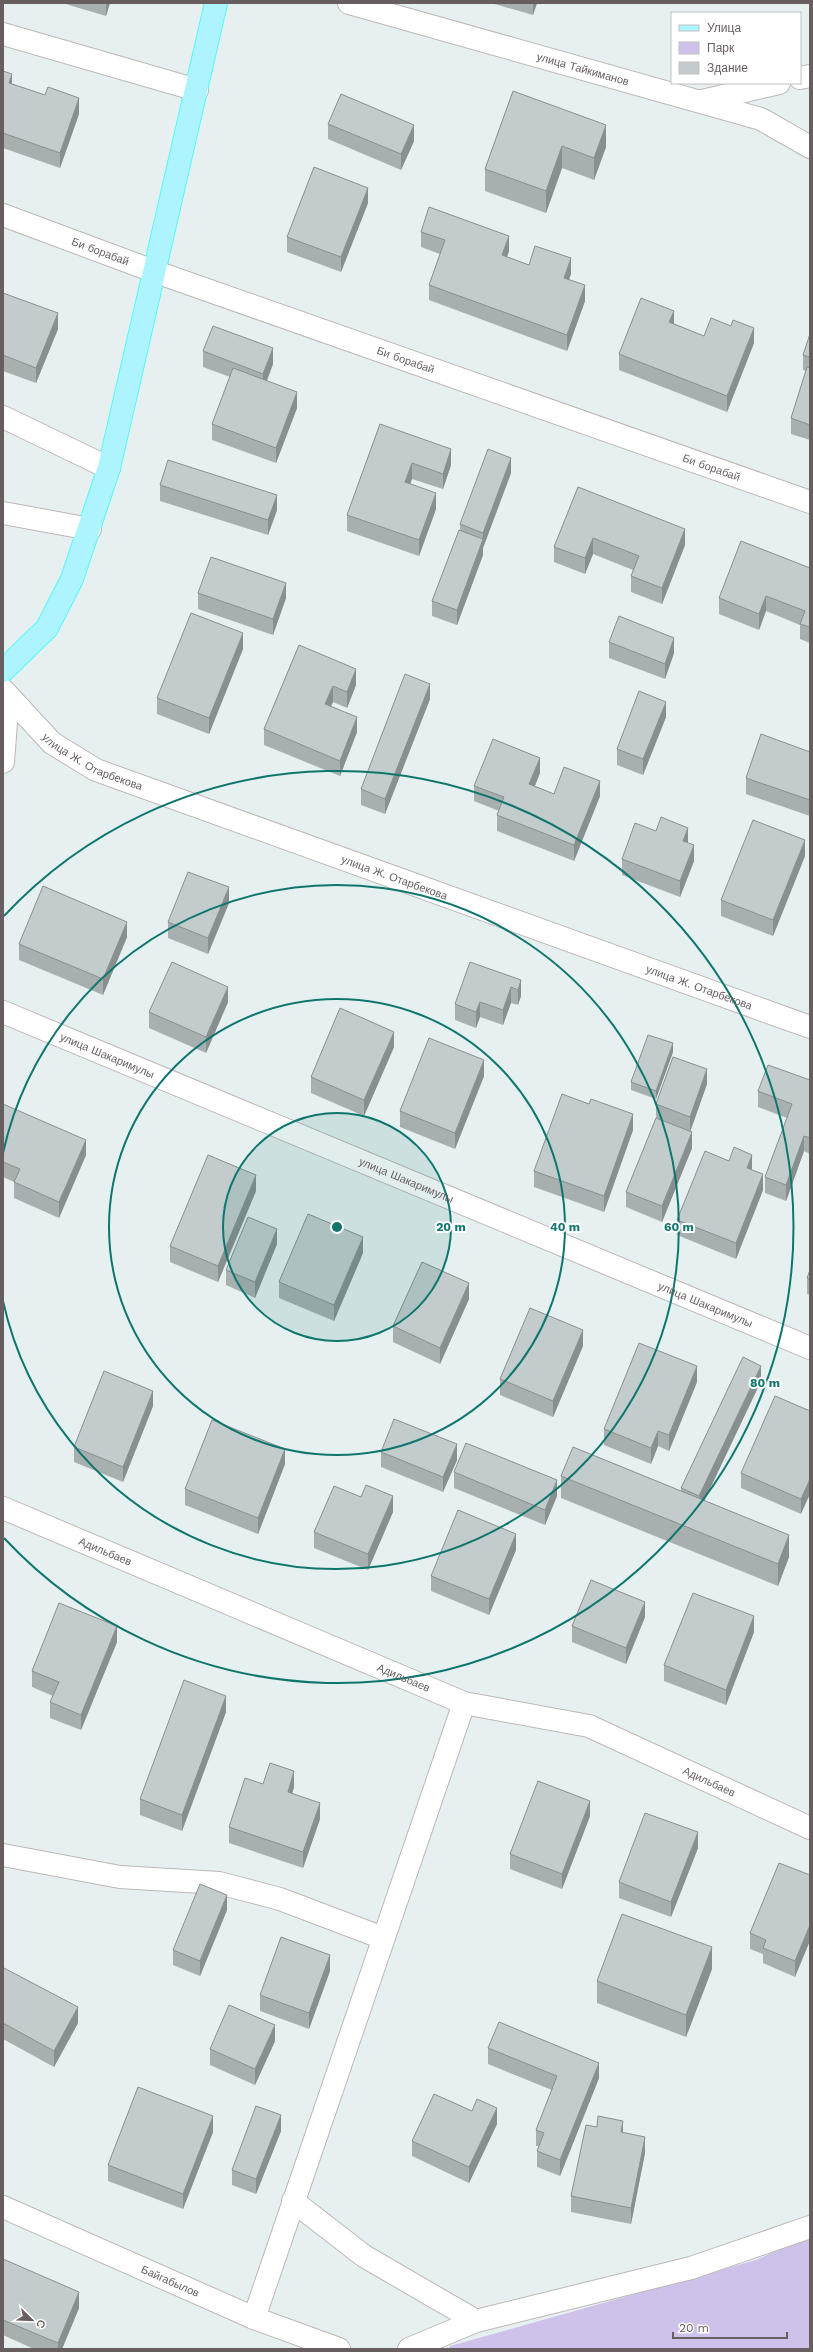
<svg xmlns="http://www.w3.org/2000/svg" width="813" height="2352" font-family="'Work Sans',sans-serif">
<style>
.green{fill:#cec2ea}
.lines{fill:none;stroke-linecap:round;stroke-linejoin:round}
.minor-casing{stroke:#beb7b7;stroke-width:24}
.major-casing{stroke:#54f9fc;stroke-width:24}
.minor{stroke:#fff;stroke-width:22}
.major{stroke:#aef4ff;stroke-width:22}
.wall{fill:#a8afaf}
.shaded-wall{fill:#888f8f}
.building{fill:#c3cccc;stroke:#888f8f}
.ring{fill:none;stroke:#0f766e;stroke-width:2}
.labels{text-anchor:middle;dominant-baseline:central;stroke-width:4;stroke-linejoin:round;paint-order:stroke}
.street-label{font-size:11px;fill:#685e5f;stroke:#fff}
.centre{fill:#0f766e;stroke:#fff;stroke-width:2}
.ring-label{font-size:12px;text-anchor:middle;font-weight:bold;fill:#0f766e;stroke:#fff;stroke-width:4;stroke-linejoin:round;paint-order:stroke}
</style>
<rect width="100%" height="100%" fill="#e7f0f1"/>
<path class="green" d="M810 2236V2349H448L450 2346 756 2260Z"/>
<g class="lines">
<g class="minor-casing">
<g id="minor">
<path id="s1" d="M349 3 761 119 810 147"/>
<path d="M3 34 197 90"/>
<path d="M800 78 810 76"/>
<path d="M702 101 779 83"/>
<path id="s2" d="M3 215 156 272 810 502"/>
<path d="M3 417 109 468"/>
<path d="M3 513 90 529"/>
<path id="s3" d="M3 690 52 743 96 770 810 1027"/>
<path d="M3 762 8 697"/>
<path id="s4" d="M3 1012 810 1348"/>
<path id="s5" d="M3 1508 464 1703 589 1726 810 1828"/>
<path d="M3 1855 120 1877 219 1883 280 1899 383 1938"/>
<path d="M293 2201 364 2256 476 2321"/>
<path id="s6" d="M3 2207 254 2318 339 2349"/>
<path d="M254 2318 464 1703"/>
<path d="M409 2349 476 2321 691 2268 810 2227"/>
</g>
</g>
<g class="major-casing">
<path id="major" d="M3 671 47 628 72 579 109 468 216 3"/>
</g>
<use href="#minor" class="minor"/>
<use href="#major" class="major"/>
</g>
<g class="wall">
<path d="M62 3H110L106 16Z"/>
<path d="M491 3H537L533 15Z"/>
<path d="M3 71 12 84 45 95 79 114 60 168 3 148Z"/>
<path d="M513 91 606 147 594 180 562 168 546 213 485 191V169Z"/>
<path d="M328 124 414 141 401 170 328 139Z"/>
<path d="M368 203 341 272 287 252V237Z"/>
<path d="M421 232 509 251 507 257 529 265 571 274 569 279 585 301 567 351 429 300V285L440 254 421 247Z"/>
<path d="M3 293 58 329 36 383 3 371Z"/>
<path d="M674 324 704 336 754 343 727 412 619 370V354Z"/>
<path d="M810 334V440L791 434V418L806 371 803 370V355Z"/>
<path d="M203 351 273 364 267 381 297 408 276 463 212 440V424L230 377 203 367Z"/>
<path d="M380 424 451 465 443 489 412 479 410 484 436 509 419 556 347 531V515Z"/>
<path d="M511 473 483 548V555L457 625 432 616V601L460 530V524Z"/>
<path d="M160 485 277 510 268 535 160 501Z"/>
<path d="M578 487 685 545 662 604 631 592V576L633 570 593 554 585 574 554 562V547Z"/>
<path d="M810 568V643L800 639V625L766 611 759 630 719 614V598Z"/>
<path d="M198 593 286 598 273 635 198 609Z"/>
<path d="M609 642 674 653 665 679 609 658Z"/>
<path d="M299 645 356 685 347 708 333 702 331 706 357 732 340 776 264 745V729Z"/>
<path d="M243 649 209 734 157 714V698Z"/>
<path d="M430 699 385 814 361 805V789Z"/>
<path d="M666 717 643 775 617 765V749Z"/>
<path d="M810 752V816L746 794V778Z"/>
<path d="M540 773 535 786 554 794 600 796 574 861 497 831V815L499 811 474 801V786Z"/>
<path d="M805 856 773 936 721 916V900Z"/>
<path d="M622 859 694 861 680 897 622 875Z"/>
<path d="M229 903 208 954 168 938V922Z"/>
<path d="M127 937 103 995 19 960V944Z"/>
<path d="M521 980V996L518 1005 511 1003 503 1025 480 1017 476 1028 455 1020V1004Z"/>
<path d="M228 1002 206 1053 149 1028V1012Z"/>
<path d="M394 1047 364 1116 311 1093V1077Z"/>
<path d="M673 1052 656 1099 631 1090V1082Z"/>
<path d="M484 1076 455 1149 400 1127V1111Z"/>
<path d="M810 1080V1154L804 1151 786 1201 765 1193V1177L787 1118 758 1107V1091Z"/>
<path d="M707 1084 690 1132 692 1148 662 1222 626 1207V1192L656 1119V1104Z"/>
<path d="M3 1104 86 1155 59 1218 14 1198V1182L3 1177Z"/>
<path d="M589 1104 633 1130 604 1212 534 1187V1171Z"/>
<path d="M752 1170 763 1190 736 1259 677 1235V1220Z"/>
<path d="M256 1191 218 1282 170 1262V1246Z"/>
<path d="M277 1244 255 1298 226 1285V1270Z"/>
<path d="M363 1253 334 1321 279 1298V1282Z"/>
<path d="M810 1270V1295L807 1294V1278Z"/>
<path d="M469 1299 440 1364 393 1342V1326Z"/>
<path d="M583 1346 553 1417 500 1395V1379Z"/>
<path d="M761 1381 704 1501 789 1557 778 1586 561 1498V1476L681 1491V1488Z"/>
<path d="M697 1382 669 1451 658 1446 651 1464 604 1445V1429Z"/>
<path d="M153 1406 123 1482 74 1462V1447Z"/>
<path d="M810 1411 801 1514 741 1488V1473Z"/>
<path d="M381 1452 457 1460 443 1492 381 1467Z"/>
<path d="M285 1464 258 1534 185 1505V1489Z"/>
<path d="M454 1472 557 1496 545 1525 454 1488Z"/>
<path d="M361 1497 393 1512 368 1570 314 1548V1532Z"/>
<path d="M516 1550 489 1615 431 1591V1576Z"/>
<path d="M645 1617 626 1664 572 1642V1626Z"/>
<path d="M754 1632 726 1705 664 1681V1665Z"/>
<path d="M117 1642 81 1730 50 1718V1702L53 1696 32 1687V1671Z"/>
<path d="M226 1712 182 1831 140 1815V1799Z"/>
<path d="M263 1784 294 1787 292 1794 320 1819 303 1868 229 1843V1827Z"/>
<path d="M590 1816 562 1889 510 1869V1854Z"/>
<path d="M698 1848 671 1917 619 1898V1882Z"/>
<path d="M810 1875 795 1977 763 1963V1954L750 1949V1933Z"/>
<path d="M227 1910 200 1976 173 1965V1950Z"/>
<path d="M712 1969 686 2037 597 2003V1981Z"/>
<path d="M3 1970 78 2023 54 2067 3 2039Z"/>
<path d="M330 1971 309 2029 260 2011V1995Z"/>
<path d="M275 2041 255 2085 210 2065V2049Z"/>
<path d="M488 2048 599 2078 560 2176 537 2167V2151L539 2146H536V2130L552 2090 488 2064Z"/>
<path d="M497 2124 469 2183 412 2156V2141Z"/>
<path d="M281 2131 256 2194 232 2185V2170Z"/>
<path d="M213 2132 183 2209 108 2181V2165Z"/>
<path d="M623 2133 645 2153 631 2224 571 2212V2196Z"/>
<path d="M3 2259 79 2308 62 2349H34L3 2335Z"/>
</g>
<g class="shaded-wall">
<path d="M106 3H110L106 16Z"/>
<path d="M533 3H537L533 15Z"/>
<path d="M12 74V89L9 83Z"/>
<path d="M79 98V114L60 168V153Z"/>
<path d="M414 125V141L401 170V154Z"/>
<path d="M606 125V147L594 180V158Z"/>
<path d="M562 146V168L546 213V191Z"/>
<path d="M368 188V203L341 272V257Z"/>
<path d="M509 236V251L502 271V255Z"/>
<path d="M571 258V274L564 293V278Z"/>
<path d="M585 285V301L567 351V335Z"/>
<path d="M674 311V327L669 322Z"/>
<path d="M58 313V329L36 383V368Z"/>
<path d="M754 328V343L727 412V396Z"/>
<path d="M273 348V364L263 390V374Z"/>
<path d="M297 392V408L276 463V448Z"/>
<path d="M451 449V465L443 489V474Z"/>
<path d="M511 458V473L483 548V555L457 625V610L483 540V533Z"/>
<path d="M412 463V479L405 498V482Z"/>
<path d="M436 493V509L419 556V540Z"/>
<path d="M277 495V510L268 535V520Z"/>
<path d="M685 529V545L662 604V588Z"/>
<path d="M593 538V554L585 574V558Z"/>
<path d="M286 583V598L273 635V619Z"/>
<path d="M766 596V611L759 630V614Z"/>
<path d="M243 633V649L209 734V718Z"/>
<path d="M674 638V653L665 679V664Z"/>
<path d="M356 669V685L347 708V692Z"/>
<path d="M430 684V699L385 814V799Z"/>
<path d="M333 686V702L325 719V704Z"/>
<path d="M666 702V717L643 775V759Z"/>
<path d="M357 717V732L340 776V761Z"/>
<path d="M540 758V773L529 800V784Z"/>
<path d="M600 781V796L574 861V845Z"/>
<path d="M688 828V843L683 841Z"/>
<path d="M805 840V856L773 936V920Z"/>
<path d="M694 845V861L680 897V881Z"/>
<path d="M229 887V903L208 954V938Z"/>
<path d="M127 922V937L103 995V979Z"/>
<path d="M521 980V996L518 1005V990Z"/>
<path d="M228 987V1002L206 1053V1037Z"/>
<path d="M511 987V1003L503 1025V1010Z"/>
<path d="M480 1002V1017L476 1028V1012Z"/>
<path d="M394 1032V1047L364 1116V1100Z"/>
<path d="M673 1043V1052L656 1099V1091Z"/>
<path d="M484 1060V1076L455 1149V1133Z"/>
<path d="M707 1069V1084L690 1132V1117Z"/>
<path d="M633 1114V1130L604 1212V1196Z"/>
<path d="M692 1132V1148L662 1222V1206Z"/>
<path d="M804 1136V1151L786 1201V1185Z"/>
<path d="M86 1140V1155L59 1218V1202Z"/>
<path d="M752 1155V1170L747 1168Z"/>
<path d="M763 1174V1190L736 1259V1243Z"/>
<path d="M256 1175V1191L218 1282V1266Z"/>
<path d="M277 1229V1244L255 1298V1282Z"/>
<path d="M363 1237V1253L334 1321V1305Z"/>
<path d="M469 1283V1299L440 1364V1348Z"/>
<path d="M583 1330V1346L553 1417V1401Z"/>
<path d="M697 1366V1382L669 1451V1435Z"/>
<path d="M761 1366V1381L699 1512V1496Z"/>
<path d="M153 1391V1406L123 1482V1467Z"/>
<path d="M658 1431V1446L651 1464V1448Z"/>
<path d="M457 1444V1460L443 1492V1477Z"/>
<path d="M285 1449V1464L258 1534V1518Z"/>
<path d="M810 1479V1494L801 1514V1499Z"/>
<path d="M557 1480V1496L545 1525V1510Z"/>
<path d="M393 1496V1512L368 1570V1554Z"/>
<path d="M516 1534V1550L489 1615V1599Z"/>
<path d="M789 1535V1557L778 1586V1564Z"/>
<path d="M645 1602V1617L626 1664V1648Z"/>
<path d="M754 1616V1632L726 1705V1690Z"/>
<path d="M117 1626V1642L81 1730V1715Z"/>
<path d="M226 1696V1712L182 1831V1815Z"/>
<path d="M294 1771V1787L288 1808V1792Z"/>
<path d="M590 1801V1816L562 1889V1874Z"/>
<path d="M320 1803V1819L303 1868V1852Z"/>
<path d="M698 1832V1848L671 1917V1902Z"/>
<path d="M227 1895V1910L200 1976V1961Z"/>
<path d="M810 1925V1941L795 1977V1961Z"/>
<path d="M712 1947V1969L686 2037V2015Z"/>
<path d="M330 1955V1971L309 2029V2013Z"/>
<path d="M78 2007V2023L54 2067V2051Z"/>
<path d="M275 2025V2041L255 2085V2069Z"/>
<path d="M599 2063V2078L560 2176V2160Z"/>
<path d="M497 2108V2124L469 2183V2167Z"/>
<path d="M281 2115V2131L256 2194V2179Z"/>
<path d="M213 2116V2132L183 2209V2194Z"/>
<path d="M623 2121V2137L621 2132Z"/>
<path d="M645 2137V2153L631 2224V2208Z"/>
<path d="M79 2292V2308L62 2349H58V2343Z"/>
</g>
<g class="building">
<path d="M3 71 12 74 9 83 45 95 48 87 79 98 60 153 3 133Z"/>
<path d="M513 91 606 125 594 158 562 146 546 191 485 169Z"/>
<path d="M341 94 414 125 401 154 328 124Z"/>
<path d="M314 167 368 188 341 257 287 237Z"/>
<path d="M429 207 509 236 502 255 529 265 535 246 571 258 564 278 585 285 567 335 429 285 445 240 421 232Z"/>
<path d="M3 293 58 313 36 368 3 355Z"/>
<path d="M641 298 674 311 669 322 704 336 711 318 731 326 733 320 754 328 727 396 619 354Z"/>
<path d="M213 326 273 348 263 374 203 351Z"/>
<path d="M810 334V357L803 355Z"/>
<path d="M807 367 810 368V425L791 418Z"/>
<path d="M233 368 297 392 276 448 212 424Z"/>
<path d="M380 424 451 449 443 474 412 463 405 482 436 493 419 540 347 515Z"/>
<path d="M488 449 511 458 483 533 460 524Z"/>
<path d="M168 460 277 495 268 520 160 485Z"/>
<path d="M578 487 685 529 662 588 631 576 639 556 593 538 585 558 554 547Z"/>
<path d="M459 530 483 539 457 610 432 601Z"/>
<path d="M741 541 810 568V627L800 624 805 611 766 596 759 614 719 598Z"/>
<path d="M211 557 286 583 273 619 198 593Z"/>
<path d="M191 613 243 633 209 718 157 698Z"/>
<path d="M619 616 674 638 665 664 609 642Z"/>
<path d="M299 645 356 669 347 692 333 686 325 704 357 717 340 761 264 729Z"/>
<path d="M405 674 430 684 385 799 361 789Z"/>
<path d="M639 691 666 702 643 759 617 749Z"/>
<path d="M761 734 810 752V800L746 778Z"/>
<path d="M493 739 540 758 529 784 554 794 564 767 600 781 574 845 497 815 504 797 474 786Z"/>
<path d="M661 817 688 828 683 841 694 845 680 881 622 859 635 823 656 831Z"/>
<path d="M753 820 805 840 773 920 721 900Z"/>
<path d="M188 872 229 887 208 938 168 922Z"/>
<path d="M43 886 127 922 103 979 19 944Z"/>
<path d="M172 962 228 987 206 1037 149 1012Z"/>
<path d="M470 962 521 980 518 990 511 987 503 1010 480 1002 476 1012 455 1004Z"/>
<path d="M340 1008 394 1032 364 1100 311 1077Z"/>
<path d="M648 1035 673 1043 656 1091 631 1082Z"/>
<path d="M429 1038 484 1060 455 1133 400 1111Z"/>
<path d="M673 1057 707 1069 690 1117 656 1104Z"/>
<path d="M768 1065 810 1080V1138L804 1136 786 1185 765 1177 792 1104 758 1091Z"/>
<path d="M562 1094 589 1104 591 1099 633 1114 604 1196 534 1171Z"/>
<path d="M3 1104 86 1140 59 1202 14 1182 20 1169 3 1162Z"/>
<path d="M656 1118 692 1132 662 1206 626 1192Z"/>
<path d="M734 1147 752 1155 747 1168 763 1174 736 1243 677 1220 705 1151 729 1161Z"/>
<path d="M208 1155 256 1175 218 1266 170 1246Z"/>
<path d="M308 1214 363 1237 334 1305 279 1282Z"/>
<path d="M248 1217 277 1229 255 1282 226 1270Z"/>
<path d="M422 1262 469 1283 440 1348 393 1326Z"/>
<path d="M810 1270V1280L807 1278Z"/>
<path d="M530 1308 583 1330 553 1401 500 1379Z"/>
<path d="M639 1343 697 1366 669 1435 658 1431 651 1448 604 1429Z"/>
<path d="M743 1357 761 1366 699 1496 681 1488Z"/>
<path d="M104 1371 153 1391 123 1467 74 1447Z"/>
<path d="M775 1396 810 1411V1479L801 1499 741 1473Z"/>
<path d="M394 1419 457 1444 443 1477 381 1452Z"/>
<path d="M212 1420 285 1449 258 1518 185 1489Z"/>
<path d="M466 1443 557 1480 545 1510 454 1472Z"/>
<path d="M573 1447 789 1535 778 1564 561 1476Z"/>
<path d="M366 1485 393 1496 368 1554 314 1532 334 1486 361 1497Z"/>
<path d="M458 1510 516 1534 489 1599 431 1576Z"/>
<path d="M591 1580 645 1602 626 1648 572 1626Z"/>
<path d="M693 1593 754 1616 726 1690 664 1665Z"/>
<path d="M59 1603 117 1626 81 1715 50 1702 59 1682 32 1671Z"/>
<path d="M184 1680 226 1696 182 1815 140 1799Z"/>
<path d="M270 1763 294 1771 288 1792 320 1803 303 1852 229 1827 245 1778 263 1784Z"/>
<path d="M538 1781 590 1801 562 1874 510 1854Z"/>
<path d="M645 1813 698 1832 671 1902 619 1882Z"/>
<path d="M779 1863 810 1875V1925L795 1961 763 1948 766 1940 750 1933Z"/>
<path d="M200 1884 227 1895 200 1961 173 1950Z"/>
<path d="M622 1914 712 1947 686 2015 597 1981Z"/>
<path d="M281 1937 330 1955 309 2013 260 1995Z"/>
<path d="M4 1968 78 2007 54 2051 3 2023V1970Z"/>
<path d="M229 2005 275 2025 255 2069 210 2049Z"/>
<path d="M499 2022 599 2063 560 2160 537 2151 544 2133 536 2130 557 2076 488 2048Z"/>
<path d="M138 2087 213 2116 183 2194 108 2165Z"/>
<path d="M434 2094 472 2111 477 2099 497 2108 469 2167 412 2141Z"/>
<path d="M256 2106 281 2115 256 2179 232 2170Z"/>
<path d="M598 2116 623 2121 621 2132 645 2137 631 2208 571 2196 586 2125 597 2127Z"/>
<path d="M3 2259 79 2292 58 2343 3 2320Z"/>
</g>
<circle cx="337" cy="1227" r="114" fill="#0f766e" fill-opacity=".12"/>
<g class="ring">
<circle cx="337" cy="1227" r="114"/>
<circle cx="337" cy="1227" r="228"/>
<path d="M3 1153A342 342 0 1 1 3 1301"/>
<path d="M4 916A456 456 0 1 1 4 1538"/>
</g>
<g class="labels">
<g class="street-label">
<text stroke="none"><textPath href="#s1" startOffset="243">улица Тайкиманов</textPath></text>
<text stroke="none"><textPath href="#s2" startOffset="104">Би борабай</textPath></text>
<text stroke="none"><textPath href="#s2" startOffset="428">Би борабай</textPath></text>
<text stroke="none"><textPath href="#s2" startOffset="752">Би борабай</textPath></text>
<text stroke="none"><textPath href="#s3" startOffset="117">улица Ж. Отарбекова</textPath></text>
<text stroke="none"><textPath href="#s3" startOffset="441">улица Ж. Отарбекова</textPath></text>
<text stroke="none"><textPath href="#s3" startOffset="765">улица Ж. Отарбекова</textPath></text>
<text stroke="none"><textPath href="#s4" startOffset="113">улица Шакаримулы</textPath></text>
<text stroke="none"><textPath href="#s4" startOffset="437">улица Шакаримулы</textPath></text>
<text stroke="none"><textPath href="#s4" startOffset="761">улица Шакаримулы</textPath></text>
<text stroke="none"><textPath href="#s5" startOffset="111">Адильбаев</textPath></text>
<text stroke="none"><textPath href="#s5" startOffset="435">Адильбаев</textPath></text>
<text stroke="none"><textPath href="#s5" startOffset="760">Адильбаев</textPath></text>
<text stroke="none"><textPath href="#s6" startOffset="183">Байгабылов</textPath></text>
</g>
</g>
<circle cx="337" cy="1227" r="6" class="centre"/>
<g class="ring-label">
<text x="451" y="1231">20 m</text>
<text x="565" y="1231">40 m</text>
<text x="679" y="1231">60 m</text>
<text x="765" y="1387">80 m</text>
</g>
<rect width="813" height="2352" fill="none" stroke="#685e5f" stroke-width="8"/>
<rect x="671" y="12" width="130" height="72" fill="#ffffff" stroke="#c3bfbf"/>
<rect x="679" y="25" width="20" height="6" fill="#aef4ff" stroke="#c3bfbf"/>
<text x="707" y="32" font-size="12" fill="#685e5f">Улица</text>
<rect x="679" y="42" width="20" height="12" fill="#cec2ea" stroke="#c3bfbf"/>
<text x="707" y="52" font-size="12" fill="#685e5f">Парк</text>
<rect x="679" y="62" width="20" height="12" fill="#c3cccc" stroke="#c3bfbf"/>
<text x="707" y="72" font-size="12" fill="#685e5f">Здание</text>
<g transform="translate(32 2320) rotate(113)" stroke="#ffffff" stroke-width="3" paint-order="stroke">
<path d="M0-3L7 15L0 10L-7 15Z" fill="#685e5f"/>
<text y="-6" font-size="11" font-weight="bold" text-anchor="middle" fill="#685e5f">С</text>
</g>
<path d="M673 2332v6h114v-6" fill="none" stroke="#685e5f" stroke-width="2"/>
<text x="679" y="2332" font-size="12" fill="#685e5f" stroke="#ffffff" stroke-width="3" paint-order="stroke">20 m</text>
</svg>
